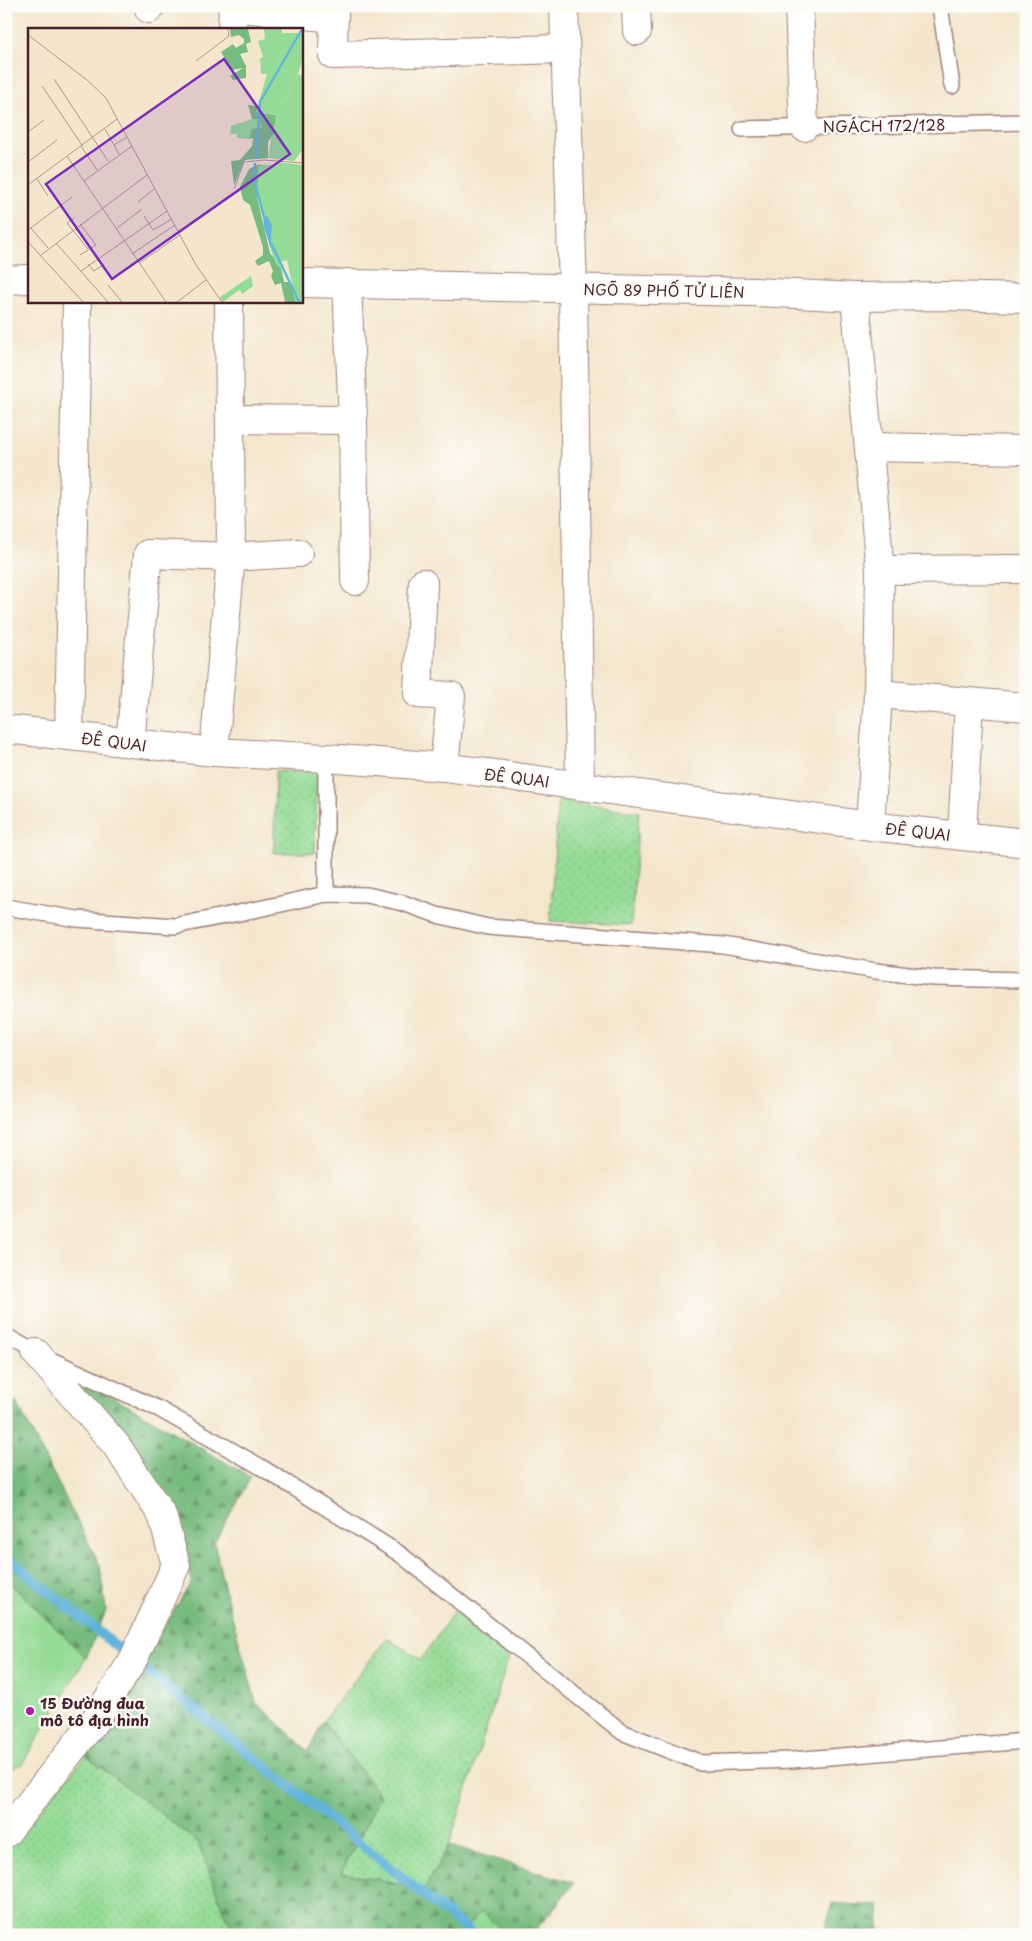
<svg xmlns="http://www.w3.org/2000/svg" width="1032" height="1941" font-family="'Playpen Sans',sans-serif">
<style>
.green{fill:url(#green-dots);stroke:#6f7e60}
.forest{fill:url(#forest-firs);stroke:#606e55}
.wetland{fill:url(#wetland-marsh);stroke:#6f7e60}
.pitch{fill:#94dc96;stroke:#6f7e60}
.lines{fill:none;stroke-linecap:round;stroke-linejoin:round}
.stream{stroke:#61b4dc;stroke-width:10}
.lane-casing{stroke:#9e827c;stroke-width:18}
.street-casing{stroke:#9e827c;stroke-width:30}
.lane{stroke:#fff;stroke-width:15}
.street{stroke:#fff;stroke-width:28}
.poi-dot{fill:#b5179e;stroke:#fdfcf7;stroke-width:2}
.labels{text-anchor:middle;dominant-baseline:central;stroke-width:5;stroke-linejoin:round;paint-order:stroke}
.street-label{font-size:15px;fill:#4a1f2b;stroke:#fdfcf7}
.poi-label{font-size:15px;font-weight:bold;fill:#4a1f2b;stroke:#fdfcf7;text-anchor:start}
.inset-river{fill:none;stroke:#61b4dc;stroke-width:2.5}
.inset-road{fill:none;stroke:#af968c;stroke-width:1}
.view{fill:#7b2cbf;fill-opacity:0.15;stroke:#7b2cbf;stroke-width:2.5}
.inset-edge{fill:none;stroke:#4a1f2b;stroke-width:2.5}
</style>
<defs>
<pattern id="green-dots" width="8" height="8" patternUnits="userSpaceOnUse" patternTransform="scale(1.25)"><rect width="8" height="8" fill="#94dc96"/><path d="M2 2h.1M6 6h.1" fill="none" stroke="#81bc81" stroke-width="1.8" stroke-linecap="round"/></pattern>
<pattern id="forest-firs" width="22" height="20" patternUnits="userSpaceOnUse" patternTransform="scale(1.25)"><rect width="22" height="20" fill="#77bc7f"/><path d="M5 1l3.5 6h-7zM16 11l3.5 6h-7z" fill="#649868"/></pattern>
<pattern id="wetland-marsh" width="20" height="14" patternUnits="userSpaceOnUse" patternTransform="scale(1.25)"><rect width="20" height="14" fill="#94dc96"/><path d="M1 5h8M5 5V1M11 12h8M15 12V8" fill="none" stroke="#81bc81"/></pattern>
</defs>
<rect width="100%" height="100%" fill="#fdfcf7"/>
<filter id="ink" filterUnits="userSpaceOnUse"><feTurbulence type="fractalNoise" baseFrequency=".02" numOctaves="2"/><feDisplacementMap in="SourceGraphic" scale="10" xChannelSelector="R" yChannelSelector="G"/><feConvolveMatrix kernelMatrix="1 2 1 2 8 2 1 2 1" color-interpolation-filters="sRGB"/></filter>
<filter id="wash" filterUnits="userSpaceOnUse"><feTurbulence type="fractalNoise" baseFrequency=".0096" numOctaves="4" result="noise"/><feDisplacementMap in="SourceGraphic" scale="20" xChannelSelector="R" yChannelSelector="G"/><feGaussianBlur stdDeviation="1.12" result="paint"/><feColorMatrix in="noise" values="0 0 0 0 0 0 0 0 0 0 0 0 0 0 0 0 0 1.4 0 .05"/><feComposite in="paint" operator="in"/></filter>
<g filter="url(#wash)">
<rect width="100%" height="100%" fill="#f3e6cc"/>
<g class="green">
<path d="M275 771 317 772 315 853H274Z"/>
<path d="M558 801 639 812 631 925 550 921Z"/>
<path d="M455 1610 509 1657 449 1845 425 1888 341 1873 380 1796 323 1721 387 1638 421 1660Z"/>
<path d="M86 1756 198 1842 227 1920 243 1935H6V1850Z"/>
</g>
<g class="forest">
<path d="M64 1374 116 1399 251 1477 214 1543 226 1595 256 1702 308 1751 323 1721 380 1796 341 1873 425 1888 449 1845 574 1883 532 1935H506L482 1911 459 1935H243L227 1920 198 1842 86 1756 192 1581 180 1529Z"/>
<path d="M6 1399 17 1403 100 1565 106 1611 86 1658 6 1579Z"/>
<path d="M832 1903 879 1906V1935H824Z"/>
</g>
<path class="wetland" d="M482 1911 506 1935H459Z"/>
<path class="pitch" d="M6 1579 86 1658 22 1764 6 1771Z"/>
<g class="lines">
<path class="stream" d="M6 1557 473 1935"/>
</g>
</g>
<g filter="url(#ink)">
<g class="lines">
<g class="lane-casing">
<g id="lane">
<path d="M940 6 952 86"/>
<path d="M742 129 1026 122"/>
<path d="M326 894V758"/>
<path d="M6 907 77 919 175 926 263 908 326 894 367 895 403 903 437 915 488 927 723 945 876 971 934 978 1026 980"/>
<path d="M6 1336 36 1353 159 1409 261 1467 400 1554 622 1732 701 1763 792 1760 1026 1741"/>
</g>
</g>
<g class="street-casing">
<g id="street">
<path d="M334 6 333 55 565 49"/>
<path d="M564 6 573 289 580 785"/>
<path d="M636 6 637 31"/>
<path d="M799 6 804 127"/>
<path d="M232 7 334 18"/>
<path d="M149 9V6"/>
<path d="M232 29 233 6"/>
<path d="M6 280 29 279"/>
<path d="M301 283 755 292 855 297 944 296 1026 298"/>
<path d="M347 283 353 420 355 581"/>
<path d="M855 297 880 570 878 694 870 826"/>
<path d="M230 419 353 420"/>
<path d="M870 447 1026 450"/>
<path d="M880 570 1026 569"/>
<path d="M423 583 418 694 451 696 444 767"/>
<path d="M878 694 1026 707"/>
<path d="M6 729 214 752 326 758 444 767 870 826 1026 843"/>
<path d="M69 736 77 301"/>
<path d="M130 743 148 554 231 557 298 553"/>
<path d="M214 752 231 557 229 301"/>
<path d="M962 836 969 702"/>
<path d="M6 1833 93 1723 133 1660 176 1565 162 1515 116 1445 36 1353"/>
</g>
</g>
<use href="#lane" class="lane"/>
<use href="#street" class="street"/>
</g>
</g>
<circle class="poi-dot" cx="30" cy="1711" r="5"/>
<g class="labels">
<g class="street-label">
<text transform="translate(884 125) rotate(-1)">NGÁCH 172/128</text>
<text transform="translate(664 290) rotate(1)">NGÕ 89 PHỐ TỬ LIÊN</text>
<text transform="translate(114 741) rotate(7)">ĐÊ QUAI</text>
<text transform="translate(517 777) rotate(7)">ĐÊ QUAI</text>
<text transform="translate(918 831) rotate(6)">ĐÊ QUAI</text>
</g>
<g class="poi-label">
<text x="40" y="1702">15 Đường đua<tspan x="40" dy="17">mô tô địa hình</tspan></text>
</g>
</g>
<g transform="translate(28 28)">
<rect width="275" height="275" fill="#f3e6cc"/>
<path d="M254 5H275V29L270 46 275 48V121L266 133 240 130 249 78 258 72 269 48 249 38 254 22ZM224 91H230L234 99 224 101 221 111 209 110V106H202L203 98ZM223 248 225 258 214 266 212 262 207 265 195 274 192 269Z" fill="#94dc96"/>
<path d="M202 1H220L223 14 218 16 220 24 212 26 218 38V50L205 52 202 48 215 40 204 42 193 24 205 16 208 20 216 15V11L211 7 203 9ZM220 77 229 78V84L248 87 245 107 240 114V130L217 132 206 157 203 133 212 132 224 118 225 110 221 111 224 101 234 99 230 91H224ZM231 136 229 169 242 225 253 240 256 254H262L268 274H257L253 255 247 257 243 248 245 243 241 233 230 238 227 233 235 227V219L222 177 215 172 212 159 221 141Z" fill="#77bc7f"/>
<path d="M236 1H254V22L249 38 269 48 258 72 249 78 248 87 228 84 239 46H233L232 30 235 29 230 13 237 11Z" fill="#94dc96"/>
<path d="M250 134 274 137 275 140V274H268L259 232 251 234 253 240 248 237 243 219 244 197 239 189H235L229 169 231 136 249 138Z" fill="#94dc96"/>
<path d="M239 188 244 197 243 219 248 237 236 199 235 189Z" fill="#61b4dc"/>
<path class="inset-river" d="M228 131 232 74 274 1M227 135 226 151 236 189M243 215 271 274"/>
<path class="inset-road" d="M0 7 59 52 78 70 168 237 194 274M168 33 201 8 200 1M26 51 80 133M14 58 54 117M77 101 91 126M0 104 16 92M86 117 99 109M53 118 69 142M39 128 138 274M0 134 29 112M9 151 20 168M56 153 104 118M0 157 89 91M206 161 216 134 236 132 275 135M110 174 126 161M116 188 125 202 144 191M46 190 39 195 60 221M52 196 68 217 52 227M3 200 20 220M88 201 114 181M0 202 44 169M0 214 55 274M28 215 80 274M104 226 147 197M13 227 119 147M111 235 152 207M60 236 66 243 75 237M53 243 139 183M80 257 94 274M149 274 178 252"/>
<path class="view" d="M196 31 262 126 84 251 18 156Z"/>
<rect width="275" height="275" class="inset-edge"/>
</g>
<rect width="1032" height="1941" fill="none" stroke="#fdfcf7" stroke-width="25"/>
</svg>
